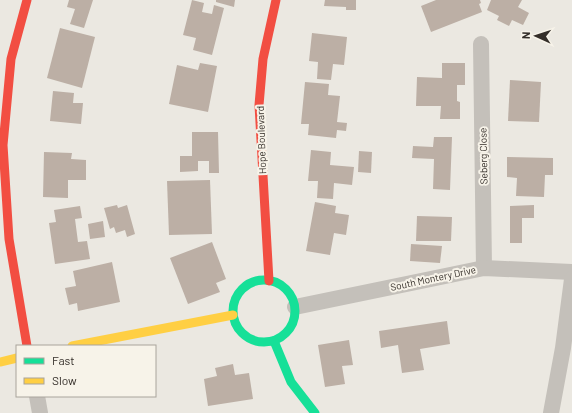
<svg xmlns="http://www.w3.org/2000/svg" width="572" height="413" font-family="Barlow,sans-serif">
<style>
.building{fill:#bcafa5}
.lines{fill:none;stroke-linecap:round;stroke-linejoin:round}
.street{stroke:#c4c0ba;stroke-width:16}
.fast{stroke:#16e098;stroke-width:9}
.slow{stroke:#ffcf43;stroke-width:9}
.jam{stroke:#f24e42;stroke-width:9}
.labels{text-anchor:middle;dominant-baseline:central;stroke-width:4;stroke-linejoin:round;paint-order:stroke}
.street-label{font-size:10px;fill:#342e29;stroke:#f7f3e9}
</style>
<rect width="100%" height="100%" fill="#ebe8e1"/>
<g class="building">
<path d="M69 0H93L84 28 70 24 75 9 67 7Z"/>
<path d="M192 0 204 3 202 12 212 14 214 5 224 8 212 55 193 50 196 38 183 35Z"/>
<path d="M216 0H235L234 7 216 2Z"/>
<path d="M325 0H356V10H346V7L324 6Z"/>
<path d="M436 0H480L481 3 479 4 482 12 431 32 421 6Z"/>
<path d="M491 0H522L518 7 529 13 523 25 512 20 509 26 497 20 499 16 487 10Z"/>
<path d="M60 28 95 37 82 88 47 78Z"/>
<path d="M312 33 347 37 344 65 333 64 331 80 317 79 318 62 309 61Z"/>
<path d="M200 63 217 66 208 112 169 104 177 65 198 70Z"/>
<path d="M442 63H465V85H457V101L460 102V119H440L441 106H416L417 77 442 78Z"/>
<path d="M510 80 541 82 539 122 508 121Z"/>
<path d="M305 82 329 84 328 95 340 96 337 122 347 123 346 131 337 130 336 138 308 135 309 124H301Z"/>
<path d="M53 91 74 93 73 103H83L81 124 50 121Z"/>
<path d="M192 132H218L219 173H209V161H198V171L180 172V156H192Z"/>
<path d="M434 137H452L450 190 433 189 434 159 412 158 413 146 433 147Z"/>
<path d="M311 150 331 152 330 165 354 167 352 185 334 183 333 199 317 198 318 181H308Z"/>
<path d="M359 151 372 152 371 173 358 172Z"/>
<path d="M44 152 72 153 71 159 86 160V180H68V198L43 197Z"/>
<path d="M507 157 553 158V175H545L544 197 516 196 517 178 507 177Z"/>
<path d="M210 180 212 234 169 235 167 181Z"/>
<path d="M315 202 336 206 335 213 349 215 346 235 334 233 330 255 306 251Z"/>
<path d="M117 205 118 208 127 205 135 234 127 237 125 230 116 233 114 227 110 229 104 208Z"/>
<path d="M534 205V218H522V243H510V206Z"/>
<path d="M80 206 82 218 75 219 78 242 87 241 90 259 55 264 49 223 56 222 54 210Z"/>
<path d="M417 216 452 217 451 241H416Z"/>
<path d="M103 221 105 237 90 239 88 224Z"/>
<path d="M212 242 226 279 216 283 220 292 188 304 170 258Z"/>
<path d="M411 244 442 246 440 263 410 261Z"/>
<path d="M112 262 120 302 78 311 77 303 69 305 65 288 76 286 73 271Z"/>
<path d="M447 321 450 344 420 349 424 370 402 373 398 345 381 348 379 331Z"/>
<path d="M349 340 353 365 342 366 345 384 325 387 318 345Z"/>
<path d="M233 364 235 375 249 373 253 399 208 406 204 379 217 376 215 368Z"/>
</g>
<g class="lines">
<g class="street">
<path d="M481 44 484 268"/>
<path d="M295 307 484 268 572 272"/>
<path d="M37 396 40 413"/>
<path d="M551 413 563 348 572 279"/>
</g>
<g class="fast">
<circle cx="264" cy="311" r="31"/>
<path d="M274 341 291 382 315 413"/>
</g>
<g class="slow">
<path d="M72 346 233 315"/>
<path d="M0 362 17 358"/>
</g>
<g class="jam">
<path d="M27 0 11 59 3 145 9 239 27 346"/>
<path d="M269 281 259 105 263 59 276 0"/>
</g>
</g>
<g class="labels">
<g class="street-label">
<text transform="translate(261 140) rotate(-92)">Hope Boulevard</text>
<text transform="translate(483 156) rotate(-91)">Seberg Close</text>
<text transform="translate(433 278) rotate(-12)">South Montery Drive</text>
</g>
</g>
<rect x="16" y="345" width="140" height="52" fill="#f7f3e9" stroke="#a9a49c"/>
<rect x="24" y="358" width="20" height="6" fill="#16e098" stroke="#a9a49c"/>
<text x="52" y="365" font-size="12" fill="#342e29">Fast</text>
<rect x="24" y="378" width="20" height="6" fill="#ffcf43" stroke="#a9a49c"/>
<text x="52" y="385" font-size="12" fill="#342e29">Slow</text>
<g transform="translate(536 36) rotate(273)" stroke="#f7f3e9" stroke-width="3" paint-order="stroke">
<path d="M0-3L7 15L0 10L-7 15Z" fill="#342e29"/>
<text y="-6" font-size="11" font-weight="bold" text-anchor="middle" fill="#342e29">N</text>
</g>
</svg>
